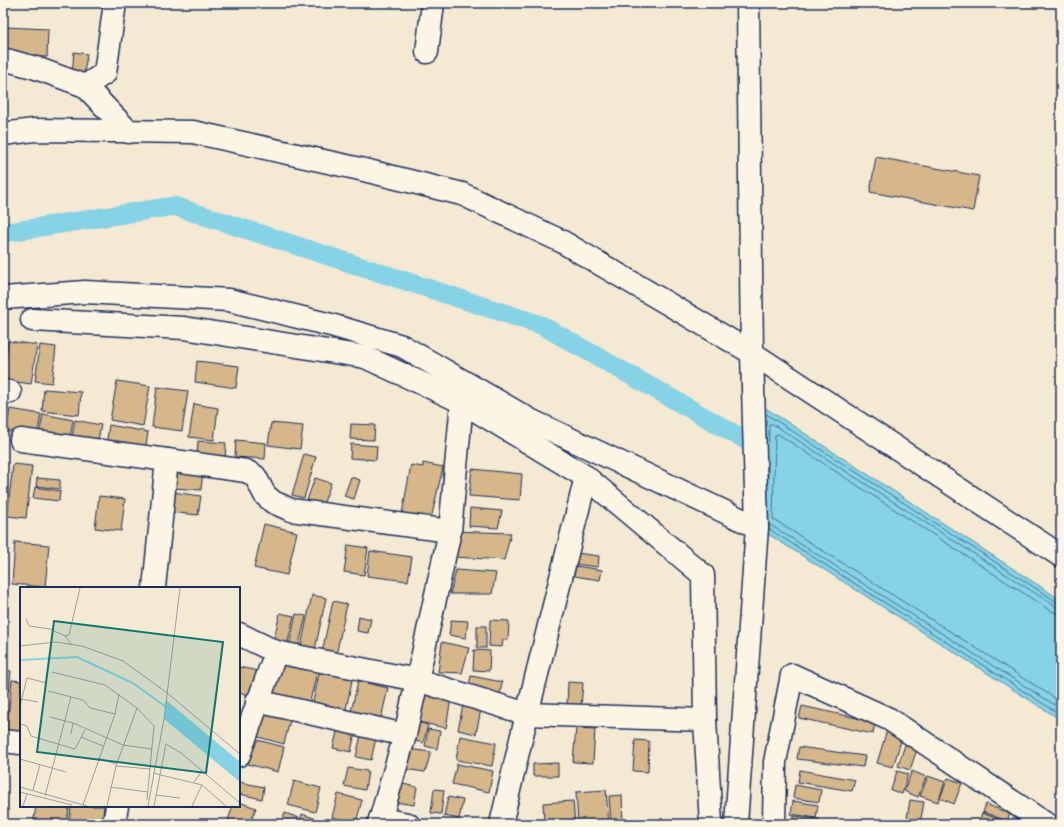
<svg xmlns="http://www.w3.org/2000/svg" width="1064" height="827" font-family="Pangolin,sans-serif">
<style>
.water{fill:#86d3e5;stroke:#5b91af}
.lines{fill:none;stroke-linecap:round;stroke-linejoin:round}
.shore{stroke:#467194;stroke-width:1}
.canal{stroke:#86d3e5;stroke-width:19}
.building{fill:#d5b789;stroke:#1b2f5e}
.minor-casing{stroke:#1b2f5e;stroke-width:25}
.minor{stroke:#fcf5e5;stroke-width:22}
.inset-river{fill:none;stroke:#86d3e5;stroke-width:2}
.inset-road{fill:none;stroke:#9d9fa4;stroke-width:1}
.view{fill:#0f766e;fill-opacity:0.15;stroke:#0f766e;stroke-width:2}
.inset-edge{fill:none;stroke:#1b2f5e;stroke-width:2}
</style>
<rect width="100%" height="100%" fill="#f4e9d3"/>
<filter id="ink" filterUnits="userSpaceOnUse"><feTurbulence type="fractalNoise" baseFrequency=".025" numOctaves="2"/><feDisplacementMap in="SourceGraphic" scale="8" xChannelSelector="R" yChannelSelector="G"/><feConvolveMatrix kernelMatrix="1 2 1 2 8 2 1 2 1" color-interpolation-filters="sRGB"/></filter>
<g filter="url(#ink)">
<path class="water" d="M761 405 1061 600V720L757 527Z"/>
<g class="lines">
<g class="shore">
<path d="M766 414 1057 602 1061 603"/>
<path d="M768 478 769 425 771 423 1055 606 1061 608"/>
<path d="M769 524 1061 709"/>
<path d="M769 529 1061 715"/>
<path d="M1061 614 1051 611 778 434 775 435 773 519 1061 702"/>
</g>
<path class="canal" d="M3 233 174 206 541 325 765 451"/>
</g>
<g class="building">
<path d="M5 27 48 29 47 57 4 56Z"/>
<path d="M74 52 87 54 84 74 72 73Z"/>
<path d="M876 157 979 176 973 211 870 192Z"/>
<path d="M8 341 37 345 31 384 3 380Z"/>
<path d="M40 345 56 347 52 383 35 381Z"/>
<path d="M197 361 239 366 236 388 195 382Z"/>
<path d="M117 381 150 386 143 426 110 420Z"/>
<path d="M157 387 188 391 182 431 152 427Z"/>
<path d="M44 389 81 392 79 415 42 411Z"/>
<path d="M194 404 218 408 214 440 189 437Z"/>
<path d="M10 409 41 414 37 437 6 431Z"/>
<path d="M43 414 73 420 69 442 39 436Z"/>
<path d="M75 420 101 425 97 445 71 441Z"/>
<path d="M271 423 303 426 300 449 268 445Z"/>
<path d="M351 424 375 425 374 440 350 439Z"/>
<path d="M109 425 148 432 145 453 106 447Z"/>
<path d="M236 440 266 443 265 459 235 457Z"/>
<path d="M198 441 226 443 225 460 197 458Z"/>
<path d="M351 444 377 446 376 460 350 458Z"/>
<path d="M304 454 316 457 304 498 292 495Z"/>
<path d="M423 463 443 467 431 519 402 514 411 465 423 467Z"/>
<path d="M13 464 32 466 26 518 7 516Z"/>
<path d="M176 467 203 470 201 490 173 488Z"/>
<path d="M472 469 522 474 520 500 469 496Z"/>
<path d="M351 477 360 480 354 499 344 496Z"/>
<path d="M37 478 60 480V489L36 486Z"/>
<path d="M315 478 331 483 323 505 307 500Z"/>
<path d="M35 487 60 491 59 501 33 498Z"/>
<path d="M172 492 201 496 198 515 169 512Z"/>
<path d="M99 496 125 499 121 531 95 528Z"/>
<path d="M470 508 502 511 498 528 469 526Z"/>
<path d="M264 524 297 532 287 575 254 568Z"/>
<path d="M450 531 511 533 504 560 454 557Z"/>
<path d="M15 542 49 545 45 587 12 584Z"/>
<path d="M348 545 368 548 364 575 344 572Z"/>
<path d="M370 551 412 557 408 581 367 576Z"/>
<path d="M576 553 599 556 598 567 575 564Z"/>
<path d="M576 566 602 570 600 580 574 576Z"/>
<path d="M456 570 496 573 492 594H450Z"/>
<path d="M312 595 326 598 314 654 300 651Z"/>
<path d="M333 601 347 604 335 660 321 657Z"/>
<path d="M280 613 294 616 286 650 272 647Z"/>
<path d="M296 614 306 616 298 648 289 646Z"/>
<path d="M359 616 371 619 368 633 357 631Z"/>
<path d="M451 620 468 621 466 638 449 635Z"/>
<path d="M490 620 509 621 508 640H503L502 647 489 646Z"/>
<rect x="477" y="626" width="9" height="22"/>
<path d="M442 642 469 648 462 673 438 672Z"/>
<path d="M474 650 490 651 489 671 473 670Z"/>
<path d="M278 659 318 668 308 709 268 700Z"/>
<path d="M239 667 258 671 254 695 239 693Z"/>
<path d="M320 669 353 676 344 718 311 711Z"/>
<path d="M3 670 11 671 9 691 3 690Z"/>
<path d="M471 676 502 682 500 696 468 690Z"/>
<path d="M12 680 21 681V721L19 736 6 735Z"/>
<path d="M358 681 388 688 379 728 349 721Z"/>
<path d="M568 682 583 683 581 707 567 706Z"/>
<path d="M424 689 451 698 446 728 414 721Z"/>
<path d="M463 705 481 709 476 734 458 730Z"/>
<path d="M802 706 875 722 873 734 799 718Z"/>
<path d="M259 707 291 716 284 744 251 735Z"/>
<path d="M417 722 428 725 423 743 413 740Z"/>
<path d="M338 728 355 732 351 752 333 748Z"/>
<path d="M576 728 595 729 593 763 573 762Z"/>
<path d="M428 729 440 731 437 749 425 746Z"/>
<path d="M887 730 903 734 893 767 877 763Z"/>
<path d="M361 735 376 738 371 760 356 757Z"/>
<path d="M460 736 496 743 492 766 456 760Z"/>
<path d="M254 739 284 747 278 772 248 764Z"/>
<path d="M635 740 649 741 648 772 633 771Z"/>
<path d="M906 742 918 746 910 770 898 766Z"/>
<path d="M799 747 865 756 863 767 797 759Z"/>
<path d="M408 749 431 752 425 772 404 769Z"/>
<path d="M558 763V776H533V764Z"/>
<path d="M457 764 493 771 489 792 452 784Z"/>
<path d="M348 768 368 771 365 790 344 786Z"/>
<path d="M800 770 855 780 852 791 798 782Z"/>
<path d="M897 771 908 774 902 794 891 790Z"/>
<path d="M912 771 926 777 918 797 904 791Z"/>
<path d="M928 776 945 782 938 802 920 796Z"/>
<path d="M948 778 962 783 954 804 940 798Z"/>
<path d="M294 781 321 788 315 812 288 805Z"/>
<path d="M239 782 264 787 262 799 239 794Z"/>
<path d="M398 783 417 787 414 805 395 802Z"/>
<path d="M795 785 821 790 819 802 793 798Z"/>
<path d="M434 789 444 790 441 814 431 813Z"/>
<path d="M606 790 609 824H578L576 792Z"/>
<path d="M338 794 362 800 356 823 332 817Z"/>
<path d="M622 795 623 824H611L609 796Z"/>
<path d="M448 797 463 800 459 819 444 816Z"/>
<path d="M910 800 924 802 920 824H906Z"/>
<path d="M573 801 575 824H544L543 803Z"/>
<path d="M793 801 818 805 816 818 791 814Z"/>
<path d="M239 802 256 808 250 824H241L228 820 233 806H239Z"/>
<path d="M986 804 1010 814 1007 821 983 812Z"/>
<path d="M36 806H69L67 824H33Z"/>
<path d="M71 806H104L102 824H69Z"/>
<path d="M285 813 299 818 297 824H281Z"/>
<path d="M982 813 1009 823V824H978Z"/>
<path d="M302 814 322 821 321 824H299Z"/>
<path d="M794 816 819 819 818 824H793Z"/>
</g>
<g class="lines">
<g class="minor-casing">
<g id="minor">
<path d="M427 52 433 3"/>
<path d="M3 59 36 68 85 86 129 132"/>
<path d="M85 86 105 73 115 3"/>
<path d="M3 134 34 130 193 132 360 169 462 194 561 241 752 353 1061 556"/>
<path d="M3 298 85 292 229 300 331 325 402 346 532 421 757 527"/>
<path d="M32 320 184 328 365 357 462 402 586 477 703 575 705 720 711 824"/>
<path d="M3 391 10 392"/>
<path d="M21 440 167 460 154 588"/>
<path d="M167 460 246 471 255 476 265 495 273 502 291 510 450 531"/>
<path d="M239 634 276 652 417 680 527 714 705 720"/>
<path d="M257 701 405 735"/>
<path d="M3 741 21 743"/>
<path d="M239 755 276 652"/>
<path d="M380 819 408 824"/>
<path d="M114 824 117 806"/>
<path d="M379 824 405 735 450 531 462 402"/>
<path d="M501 824 527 714 586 477"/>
<path d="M736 824 757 527 752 353 748 3"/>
<path d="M774 824 775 762 792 675 889 719 1046 824"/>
</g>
</g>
<use href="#minor" class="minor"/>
</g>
</g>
<g transform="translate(20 587)">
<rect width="220" height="220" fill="#f4e9d3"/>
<path d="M146 113 220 175V195L144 132Z" fill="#86d3e5"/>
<path class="inset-river" d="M0 73 57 70 113 96 146 120"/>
<path class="inset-road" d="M6 32 9 39 30 42 45 49 51 57M45 49 49 48 60 1M0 59 36 55 62 59 103 74 146 105 220 167M32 85 85 98 117 121 134 139 127 213M51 110 63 113 70 121 95 127M1 112 18 115M0 119 7 91 27 96M30 130 53 136 51 147M53 136 103 158 132 162M0 137 7 139 11 149 55 162 65 143M61 150 83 159M78 171 96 177M0 172 46 185M96 179 130 182M133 186 182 198 206 219M174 195 182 184M0 200 67 219M90 200 128 205M13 203 20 178M0 205 52 218M136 208 160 211M25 209 51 110 28 104M63 218 95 127 99 107M3 219 7 207M87 219 96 179 117 121M128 219 144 132 160 1M134 219 146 157 161 166 220 216M172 219 182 198"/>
<path class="view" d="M34 34 203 55 186 186 17 165Z"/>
<rect width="220" height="220" class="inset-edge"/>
</g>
<rect width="1064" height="827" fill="none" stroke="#fcf5e5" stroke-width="16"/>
<rect x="8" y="8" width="1048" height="811" fill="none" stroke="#1b2f5e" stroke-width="1.5" filter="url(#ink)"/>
</svg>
